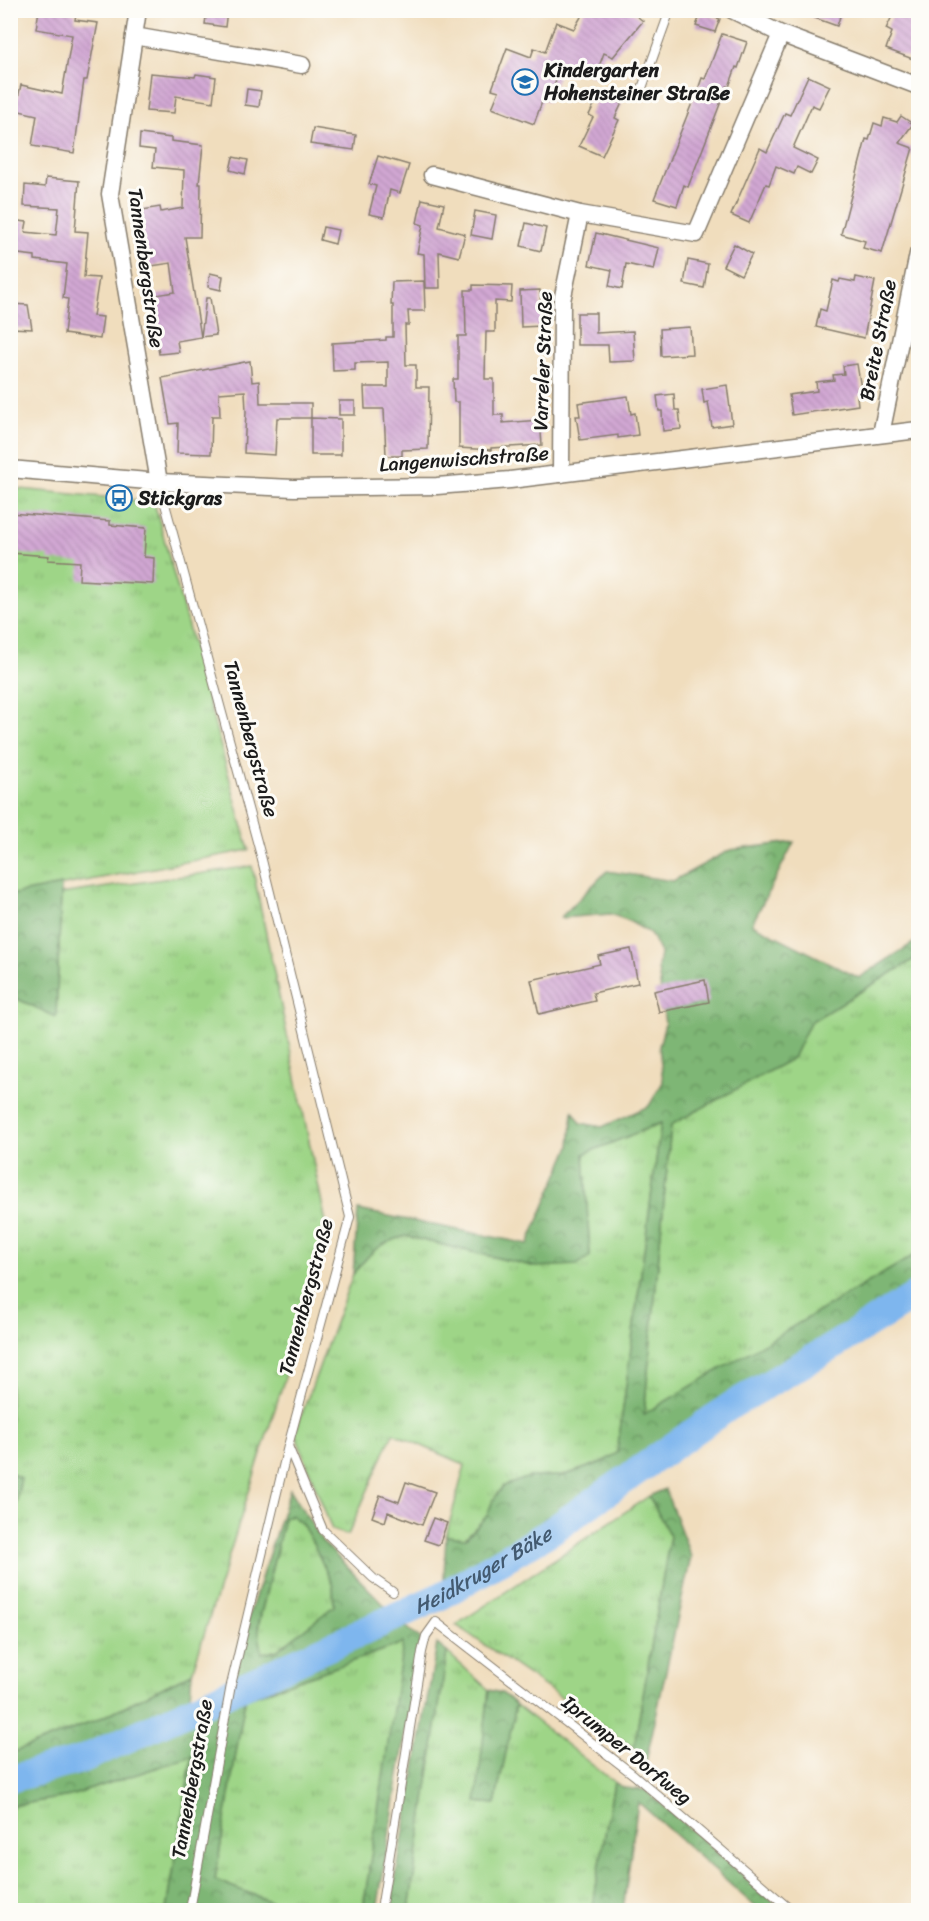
<svg xmlns="http://www.w3.org/2000/svg" width="929" height="1921" font-family="Sriracha,sans-serif">
<style>
.grass{fill:url(#grass-tufts);stroke:#5d7852;stroke-width:1.5}
.forest{fill:url(#forest-crowns);stroke:#4d6948;stroke-width:1.5;fill-rule:evenodd}
.lines{fill:none;stroke-linecap:round;stroke-linejoin:round}
.river{stroke:#7eb6ee;stroke-width:28}
.building{fill:url(#building-back-hatch)}
.lane-casing{stroke:#867c6c;stroke-width:10}
.street-casing{stroke:#867c6c;stroke-width:19}
.lane{stroke:#fff;stroke-width:8}
.street{stroke:#fff;stroke-width:16}
.labels{text-anchor:middle;dominant-baseline:central;stroke-width:6;stroke-linejoin:round;paint-order:stroke}
.poi-label{font-size:20px;font-weight:bold;fill:#1c1c1c;stroke:#fdfcf7;text-anchor:start}
.street-label{font-size:20px;fill:#1c1c1c;stroke:#fdfcf7}
.water-label{font-size:21px;font-style:italic;fill:#435a70;stroke:#fdfcf7}
</style>
<defs>
<pattern id="grass-tufts" width="24" height="20" patternUnits="userSpaceOnUse" patternTransform="scale(1.5)"><rect width="24" height="20" fill="#9ed587"/><path d="M3 7l-1-3M5 7V3M7 7l1-3M15 17l-1-3M17 17v-4M19 17l1-3" fill="none" stroke="#88b674"/></pattern>
<pattern id="forest-crowns" width="20" height="18" patternUnits="userSpaceOnUse" patternTransform="scale(1.5)"><rect width="20" height="18" fill="#7eb674"/><path d="M2 6a3 3 0 1 1 6 0M12 15a3 3 0 1 1 6 0" fill="none" stroke="#66935e"/></pattern>
<pattern id="building-back-hatch" width="6" height="6" patternUnits="userSpaceOnUse" patternTransform="scale(1.5)"><rect width="6" height="6" fill="#d1a7d3"/><path d="M-1 5l2 2M0 0l6 6M5-1l2 2" fill="none" stroke="#b38fb5"/></pattern>
</defs>
<rect width="100%" height="100%" fill="#fdfcf7"/>
<filter id="ink" filterUnits="userSpaceOnUse"><feTurbulence type="fractalNoise" baseFrequency=".0167" numOctaves="2"/><feDisplacementMap in="SourceGraphic" scale="12" xChannelSelector="R" yChannelSelector="G"/><feConvolveMatrix kernelMatrix="1 2 1 2 8 2 1 2 1" color-interpolation-filters="sRGB"/></filter>
<filter id="wash" filterUnits="userSpaceOnUse"><feTurbulence type="fractalNoise" baseFrequency=".008" numOctaves="4" result="noise"/><feDisplacementMap in="SourceGraphic" scale="24" xChannelSelector="R" yChannelSelector="G"/><feGaussianBlur stdDeviation="1.35" result="paint"/><feColorMatrix in="noise" values="0 0 0 0 0 0 0 0 0 0 0 0 0 0 0 0 0 1.4 0 .05"/><feComposite in="paint" operator="in"/></filter>
<g filter="url(#wash)">
<rect width="100%" height="100%" fill="#f0ddbd"/>
<g class="grass">
<path d="M10 488 154 502 249 850 11 895Z"/>
<path d="M252 866 329 1237 192 1673 95 1721 11 1753 10 1531 21 1478 10 1473 11 996 56 1016 61 894Z"/>
<path d="M918 957V1253L644 1415 671 1124 793 1058 810 1022Z"/>
<path d="M661 1123 617 1454 603 1462 562 1476 529 1477 493 1500 487 1516 465 1538 446 1536 465 1465 393 1433 348 1535 332 1530 295 1433 353 1274 373 1250 388 1241 405 1236 536 1267 590 1256 584 1154Z"/>
<path d="M649 1496 670 1536 634 1748 456 1625Z"/>
<path d="M291 1515 302 1524 314 1545 333 1586 334 1606 276 1651 261 1653 258 1627 284 1518Z"/>
<path d="M404 1643 363 1910H292L215 1880 245 1699Z"/>
<path d="M447 1652 489 1690 477 1802 495 1804 516 1705 614 1782 592 1910H409Z"/>
<path d="M192 1756 167 1910H11V1806L70 1796Z"/>
</g>
<g class="forest">
<path d="M794 842 752 924 859 978 918 940V957L810 1022 793 1058 671 1125 644 1414 918 1253V1291L729 1404 547 1531 443 1595 446 1536 466 1538 487 1516 493 1500 504 1486 529 1477 563 1476 603 1462 617 1453 661 1123 584 1154 590 1256 577 1265 536 1267 405 1236C376 1245 371 1252 353 1274L358 1210 528 1244 570 1146 573 1111 581 1123 602 1127 649 1106 663 1082 659 1046 665 1024 658 968 660 953 650 933 627 920 610 914 560 918 607 871 673 881 730 850Z"/>
<path d="M61 885V894L56 1017 11 996 10 895Z"/>
<path d="M11 1473 21 1478 11 1531Z"/>
<path d="M290 1489 322 1541 393 1614 249 1680 231 1671ZM291 1515 302 1524 314 1545 333 1586 334 1606 276 1651 262 1653 258 1626 284 1518Z"/>
<path d="M665 1489 691 1557 645 1766 634 1748 670 1536 649 1496Z"/>
<path d="M398 1620 421 1639 377 1910H363L403 1643 245 1699 215 1880 292 1910H260L255 1908 254 1910H167L192 1756 70 1796 11 1806V1781L76 1764 96 1756 222 1701Z"/>
<path d="M437 1644 447 1652 409 1910H390Z"/>
<path d="M192 1673 189 1708 81 1758 11 1775V1753L95 1721Z"/>
<path d="M489 1690 502 1693 516 1705 495 1804 476 1802Z"/>
<path d="M614 1782 624 1788 645 1790 783 1910H759L638 1802 623 1910H592Z"/>
</g>
<g class="lines">
<path class="river" id="s1" d="M10 1779 81 1760 443 1595 550 1532 732 1405 835 1345 918 1294"/>
</g>
<g id="blocks">
<g class="building">
<path d="M39 10H59L76 14 75 20 98 23 87 80H84L74 153 32 146 37 115 15 110 21 85 62 94 72 35 36 29Z"/>
<path d="M207 10H227L225 27 205 24Z"/>
<path d="M585 10H629L643 21 613 57 604 53 595 77 562 65 548 102 543 99 534 124 492 108 499 91 492 89 507 48 531 57 534 48 545 52 556 22 574 29Z"/>
<path d="M798 10H842L837 26 798 12Z"/>
<path d="M895 10H918V61L886 49 892 32 886 29Z"/>
<path d="M701 13 720 19 715 32 696 26Z"/>
<path d="M722 34 747 42 738 68 736 67 729 87 727 86 688 187 684 185 677 206 654 199 694 98H695L702 78 705 79Z"/>
<path d="M150 73 195 77 196 74 216 77 213 102 176 96 174 113 146 111Z"/>
<path d="M808 76 830 86 819 108 812 105 793 148 818 160 811 174 797 167 794 174 776 166 769 185 766 184 749 223 731 215 760 148 767 152 785 113 790 115Z"/>
<path d="M247 89 261 91 259 107 245 105Z"/>
<path d="M600 93 622 103 615 118 619 120 602 156 579 146 593 117 589 115Z"/>
<path d="M901 116 913 124 899 143 913 148 882 253 863 248 865 241 841 234 866 139 869 140 874 123 882 126 884 118 897 122Z"/>
<path d="M313 128 356 135 354 150 310 144Z"/>
<path d="M140 134 171 138V141L203 145 199 184H201L200 237H185L201 337 177 341 179 352 159 354 150 296 175 292 171 263 145 267 136 211 160 207 161 212 183 208 184 170 153 167 155 150 139 148Z"/>
<path d="M378 156 409 165 400 193 390 190 384 217 369 214 376 186 369 184Z"/>
<path d="M233 157 248 160 245 174 230 170Z"/>
<path d="M46 178 79 181 75 231 88 232 84 277 99 278 93 316 103 317 100 339 64 334 68 299 63 298 67 264 35 260V256L10 253V220L27 222 25 232 56 235 59 208 24 206 25 185 45 187Z"/>
<path d="M422 199 444 204 439 227 465 234 459 257 439 252 440 288H425L424 254 417 253 423 225 417 223Z"/>
<path d="M475 211 496 215 492 239 471 235Z"/>
<path d="M526 223 546 228 541 251 521 246Z"/>
<path d="M323 227 338 230 335 244 320 240Z"/>
<path d="M596 233 659 248 654 270 626 264 622 289 609 286 612 270 589 265Z"/>
<path d="M734 244 752 254 741 275 723 266Z"/>
<path d="M688 260 708 264 704 288 684 284Z"/>
<path d="M210 273 223 276 221 290 208 287Z"/>
<path d="M856 277 875 281 864 338 816 327 820 309 826 311 833 280 839 282 840 279 855 282Z"/>
<path d="M424 281 425 311H408L409 325H405L406 365H416V387H429L428 449 402 450V456H386L384 409H365L364 387H388V362L355 363V370L333 371 332 343 386 340V337H393V305H391L392 282Z"/>
<path d="M473 285 512 286 511 302 495 301V332H486L485 379H494V415H503V423L540 420 542 445 491 448V450L459 448V402H454L453 379H458V336H466L465 290H473Z"/>
<path d="M540 290 542 326 521 327 520 291Z"/>
<path d="M206 298H210L216 335 201 337Z"/>
<path d="M10 304 28 305 32 329 11 328Z"/>
<path d="M577 313H596V333L633 331 635 361 609 362 608 345H577Z"/>
<path d="M690 327 692 354 661 356 660 329Z"/>
<path d="M250 361 252 382 259 381 260 403H311V418H277L275 455 244 453 246 412 245 391 219 393 220 416H212L211 454 177 453 178 423 170 424 162 378Z"/>
<path d="M857 364 862 395 857 396 858 405 792 415 789 395 817 391 816 382 834 380 833 375 844 374 843 366Z"/>
<path d="M727 385 732 424 712 427 708 402 704 403 702 389Z"/>
<path d="M674 394 675 410H679L681 429 663 431 662 411H659L657 396Z"/>
<path d="M628 396 631 414 635 413 638 435 618 438V435L580 440 576 416H580L578 403Z"/>
<rect x="339" y="401" width="16" height="14"/>
<path d="M311 418 341 419V455H311Z"/>
<path d="M10 513 110 521V525L146 528 144 557 154 558 153 584 79 580 80 562 48 560 49 556 10 553Z"/>
<path d="M631 949 638 983 593 993 595 1001 539 1014 531 980 600 964 598 956Z"/>
<path d="M705 980 709 1002 659 1012 654 991Z"/>
<path d="M406 1482 435 1492 422 1525 388 1512 385 1522 372 1517 380 1495 399 1502Z"/>
<path d="M433 1518 447 1523 439 1545 424 1540Z"/>
</g>
</g>
</g>
<g filter="url(#ink)">
<use href="#blocks" fill-opacity="0" stroke="#867c6c" stroke-width="1.5"/>
<g class="lines">
<g class="lane-casing">
<g id="lane">
<path d="M641 91 670 10"/>
<path d="M159 482 261 856 350 1217 288 1446 231 1685 190 1910"/>
<path d="M288 1446 323 1530 373 1578 393 1592"/>
<path d="M381 1910 422 1652 426 1636 436 1622 634 1775 791 1910"/>
</g>
</g>
<g class="street-casing">
<g id="street">
<path d="M138 10 110 194 159 482"/>
<path d="M732 10 781 34 918 86"/>
<path d="M134 36 302 65"/>
<path d="M432 175 580 214 696 234 781 34"/>
<path d="M881 434 918 254"/>
<path d="M10 469 159 482 294 488 437 486 510 480 918 430"/>
<path d="M561 474 562 301 580 214"/>
</g>
</g>
<use href="#lane" class="lane"/>
<use href="#street" class="street"/>
</g>
</g>
<defs>
<g id="school-ring" transform="scale(1.35)"><circle r="9.5" fill="#fdfcf7" stroke="#1f6fb2" stroke-width="1.5"/><path d="M0-5L7-2L0 1L-7-2ZM-4 1L0 2.5L4 1V4Q0 6-4 4Z" fill="#1f6fb2"/></g>
<g id="bus-ring" transform="scale(1.35)"><circle r="9.5" fill="#fdfcf7" stroke="#1f6fb2" stroke-width="1.5"/><path d="M-5-6H5V4H4V6H2V4H-2V6H-4V4H-5ZM-3.5-4V0h7V-4ZM-3.5 1.2v1.5H-2V1.2ZM2 1.2v1.5H3.5V1.2Z" fill="#1f6fb2"/></g>
</defs>
<g fill-rule="evenodd">
<use href="#school-ring" x="525" y="82"/>
<use href="#bus-ring" x="119" y="498"/>
</g>
<g class="labels">
<g class="poi-label">
<text x="544" y="70">Kindergarten<tspan x="544" dy="23">Hohensteiner Straße</tspan></text>
<text x="138" y="498">Stickgras</text>
</g>
<g class="street-label">
<text transform="translate(146 268) rotate(82)">Tannenbergstraße</text>
<text transform="translate(878 340) rotate(-79)">Breite Straße</text>
<text transform="translate(543 361) rotate(-88)">Varreler Straße</text>
<text transform="translate(464 459) rotate(-4)">Langenwischstraße</text>
<text transform="translate(251 739) rotate(75)">Tannenbergstraße</text>
<text transform="translate(306 1297) rotate(-75)">Tannenbergstraße</text>
<text transform="translate(627 1750) rotate(39)">Iprumper Dorfweg</text>
<text transform="translate(192 1779) rotate(-80)">Tannenbergstraße</text>
</g>
<g class="water-label">
<text stroke="none"><textPath href="#s1" startOffset="518">Heidkruger Bäke</textPath></text>
</g>
</g>
<rect width="929" height="1921" fill="none" stroke="#fdfcf7" stroke-width="36"/>
</svg>
